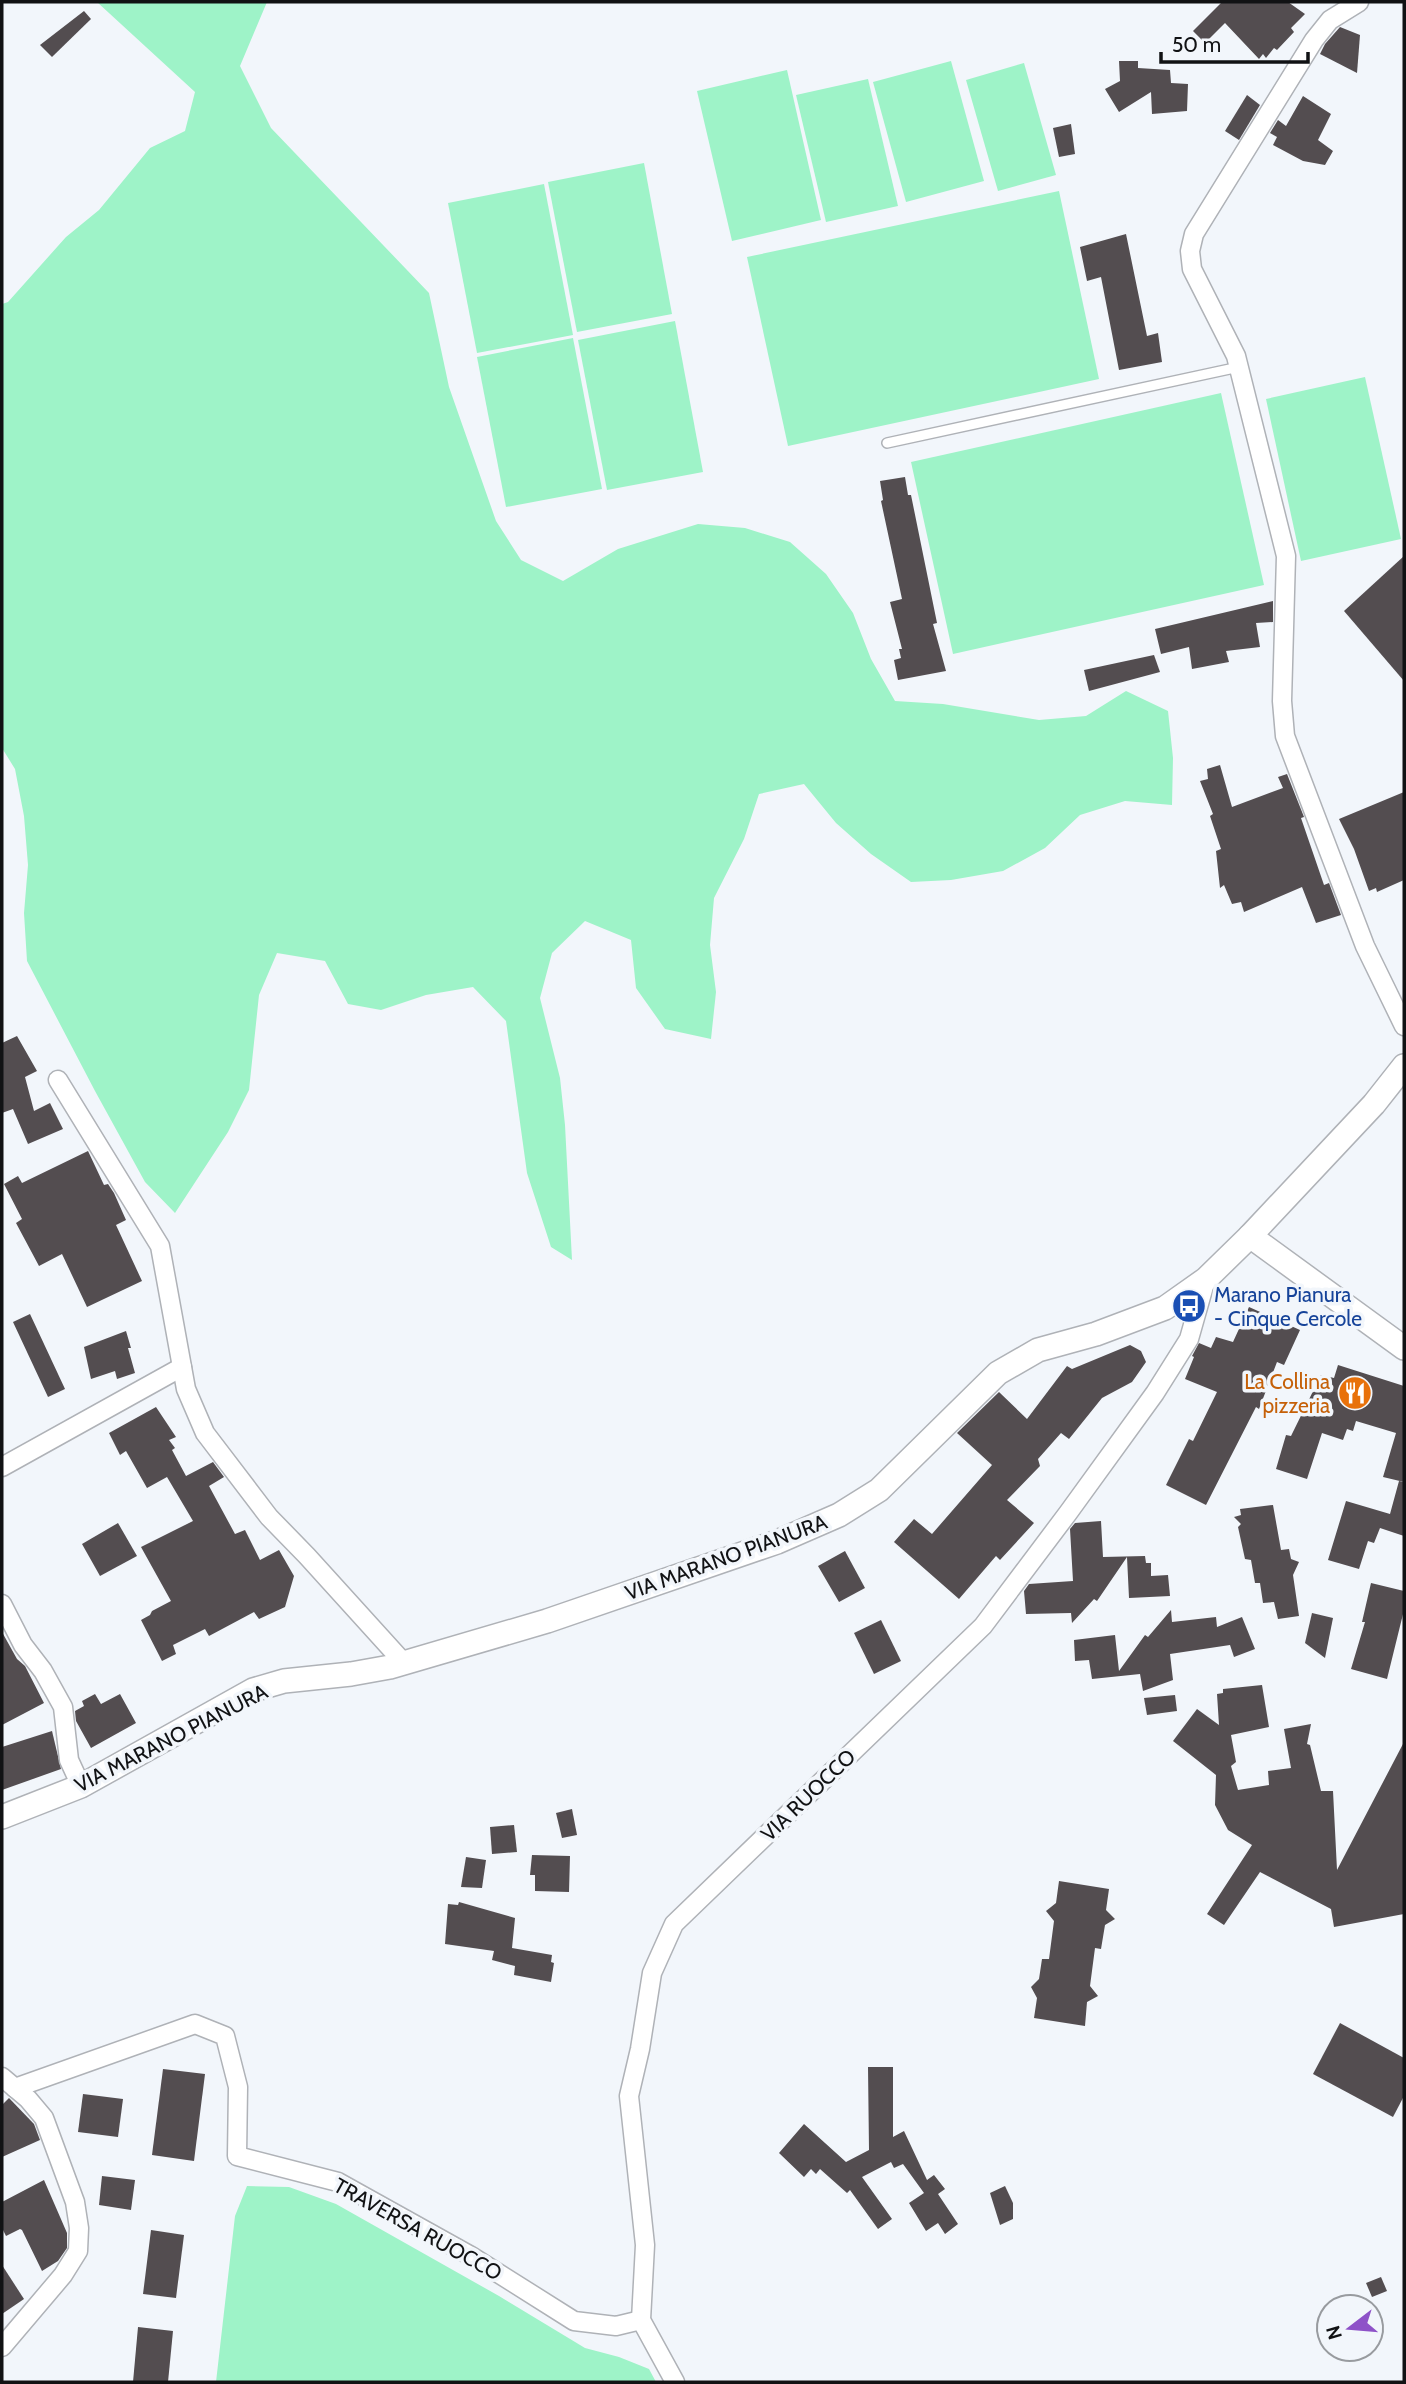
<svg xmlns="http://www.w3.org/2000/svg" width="1406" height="2384" font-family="Cabin,sans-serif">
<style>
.green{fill:#9ef3c8}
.building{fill:#534d50}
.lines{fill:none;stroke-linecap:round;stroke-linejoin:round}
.service-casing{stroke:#afb2b7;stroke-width:12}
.minor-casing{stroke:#afb2b7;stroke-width:21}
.tertiary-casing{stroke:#afb2b7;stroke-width:26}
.service{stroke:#fff;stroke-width:9}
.minor{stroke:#fff;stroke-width:18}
.tertiary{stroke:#fff;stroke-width:23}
.labels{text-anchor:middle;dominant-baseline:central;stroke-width:7;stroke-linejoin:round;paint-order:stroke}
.transit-label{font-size:21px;fill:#164399;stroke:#f2f6fb;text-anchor:start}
.food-label{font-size:21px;fill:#c56008;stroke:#f2f6fb;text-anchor:end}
.street-label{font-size:21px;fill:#111214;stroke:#f2f6fb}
</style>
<rect width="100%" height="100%" fill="#f2f6fb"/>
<g class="green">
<path d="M97 2H267L240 66 271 128 429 293 449 387 496 521 521 560 563 581 618 549 698 524 745 528 790 542 826 574 853 613 871 659 895 701 943 704 1039 720 1086 716 1126 691 1168 711 1173 758 1172 805 1125 801 1080 815 1045 848 1003 871 951 880 911 882 871 854 836 823 804 784 759 794 744 839 714 898 710 945 716 992 711 1039 665 1029 636 988 631 940 585 921 552 953 540 998 560 1078 565 1125 572 1260 551 1247 527 1173 506 1021 473 987 426 995 381 1010 348 1004 325 961 277 953 259 995 249 1090 228 1132 175 1213 145 1182 95 1091 27 961 24 913 28 865 24 816 15 769 2 748V304L8 302 66 237 99 210 150 148 185 131 195 92Z"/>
<path d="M951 61 984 181 906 202 873 82Z"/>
<path d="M1024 63 1056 175 998 191 966 80Z"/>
<path d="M787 70 821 220 732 241 697 91Z"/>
<path d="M868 79 898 206 826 222 796 95Z"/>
<path d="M644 163 672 314 577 332 548 182Z"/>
<path d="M544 184 573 335 477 353 448 203Z"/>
<path d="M1059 191 1099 379 788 446 747 257Z"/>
<path d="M675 321 703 472 607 490 578 340Z"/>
<path d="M573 338 602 489 506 507 477 357Z"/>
<path d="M1365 377 1401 539 1301 561 1266 399Z"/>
<path d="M1221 393 1264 585 953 654 911 462Z"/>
<path d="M247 2186 289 2187 336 2204 499 2296 585 2348 619 2357 649 2369 656 2382H216L235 2216Z"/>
</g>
<g class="building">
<path d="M1222 2H1288L1305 14 1291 28 1294 32 1277 50 1274 48 1266 58 1263 54 1259 59 1225 23 1205 43 1193 31Z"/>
<path d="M84 11 91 19 52 57 40 45Z"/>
<path d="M1340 27 1360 35 1357 73 1320 54 1325 44Z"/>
<path d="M1119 61H1138V68L1170 70 1171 83 1188 84 1187 111 1152 114 1151 92 1119 112 1105 89 1120 81Z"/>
<path d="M1247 95 1260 105 1239 140 1225 131Z"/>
<path d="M1303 96 1331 114 1318 140 1333 151 1325 165 1303 161 1273 145 1277 137 1270 133 1278 120 1286 126Z"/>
<path d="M1071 124 1075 154 1059 157 1053 128Z"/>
<path d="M1126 234 1147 336 1158 333 1162 362 1119 370 1101 277 1087 281 1080 247Z"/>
<path d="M905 477 908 495H911L937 623 933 624 946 671 898 680 894 660 901 658 899 649H902L890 602 902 599 881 501 883 500 880 481Z"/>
<path d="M1404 556V681L1344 611Z"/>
<path d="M1273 601V622L1256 623 1260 647 1226 651 1229 662 1192 669 1189 647 1161 654 1155 629Z"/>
<path d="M1154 655 1160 672 1089 691 1084 670Z"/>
<path d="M1220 765 1232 807 1283 788 1278 777 1287 774 1304 817 1301 818 1324 885 1329 883 1341 915 1316 923 1302 887 1244 912 1241 902 1232 904 1224 885 1220 888 1216 851 1221 849 1210 816 1213 814 1200 781 1208 779 1207 769Z"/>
<path d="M1404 792V880L1377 892 1376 888 1369 891 1354 849 1339 819Z"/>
<path d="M17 1036 37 1071 25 1077 34 1111 50 1103 63 1129 28 1144 13 1109 2 1113V1043Z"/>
<path d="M88 1151 104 1185 108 1184 114 1193 126 1220 116 1225 142 1281 87 1307 62 1254 39 1266 16 1223 22 1219 4 1184 18 1176 22 1183Z"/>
<path d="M1249 1307 1300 1330 1284 1365 1277 1362 1259 1409 1256 1407 1206 1505 1166 1485 1189 1439 1193 1441 1217 1392 1185 1379 1194 1357 1192 1356 1199 1343 1211 1348 1216 1337 1233 1342Z"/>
<path d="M30 1314 65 1389 48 1397 13 1322Z"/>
<path d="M126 1331 131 1348H128L135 1373 117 1379 115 1371 91 1379 84 1347Z"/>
<path d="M1130 1345 1141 1351 1146 1362 1132 1382 1102 1398 1069 1439 1061 1433 1038 1459 1040 1466 1007 1500 1034 1523 1000 1560 996 1556 959 1599 894 1542 914 1519 932 1534 992 1465 957 1433 999 1392 1027 1419 1067 1366 1072 1369Z"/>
<path d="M1338 1365 1404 1386V1482L1383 1477 1396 1433 1356 1421 1353 1431 1347 1429 1343 1440 1322 1433 1307 1479 1276 1469 1286 1435 1291 1436 1321 1375 1334 1378Z"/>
<path d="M156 1407 176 1437 169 1440 175 1448 172 1450 186 1476 213 1462 224 1477 209 1486 235 1534 245 1530 260 1560 279 1550 294 1576 285 1607 259 1619 254 1612 209 1636 205 1629 173 1645 176 1654 162 1661 141 1620 150 1615 152 1611 171 1601 141 1547 193 1521 167 1477 147 1488 126 1451 120 1455 109 1433Z"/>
<path d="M1399 1481 1404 1482V1536L1380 1528 1374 1543 1368 1541 1359 1569 1328 1560 1346 1501 1390 1514Z"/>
<path d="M1273 1505 1281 1550 1289 1549 1291 1559 1299 1562 1293 1575 1299 1616 1278 1619 1274 1602 1263 1603 1260 1583H1255L1251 1560 1245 1559 1238 1527 1241 1524 1234 1517 1241 1515 1240 1509Z"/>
<path d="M1101 1521 1103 1557 1145 1556 1146 1563H1151V1576L1168 1575 1170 1596 1129 1598 1127 1557 1097 1601 1094 1599 1072 1623 1071 1613 1026 1614 1024 1591 1029 1584 1073 1581 1070 1529 1075 1523Z"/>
<path d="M118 1523 137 1556 100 1576 82 1544Z"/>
<path d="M845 1551 865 1588 839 1602 818 1566Z"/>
<path d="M1371 1583 1404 1591V1610L1387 1679 1351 1669 1365 1622H1362Z"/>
<path d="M1171 1610 1172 1622 1216 1617 1217 1627 1242 1617 1255 1649 1234 1657 1230 1645 1170 1654 1173 1680 1143 1691 1140 1674 1092 1679 1089 1660 1075 1661 1074 1640 1115 1635 1119 1671 1145 1635 1148 1637Z"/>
<path d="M1312 1613 1333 1618 1325 1658 1305 1643Z"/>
<path d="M881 1620 901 1661 874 1674 854 1633Z"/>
<path d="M2 1632 17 1659 25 1666 44 1703 2 1725Z"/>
<path d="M1262 1685 1269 1727 1231 1735 1236 1762 1231 1766 1238 1790 1269 1785 1268 1771 1291 1768 1284 1729 1311 1724 1307 1744 1310 1745 1321 1791H1333L1337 1870 1404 1742V1914L1334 1927 1331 1909 1260 1872 1224 1925 1207 1914 1252 1845 1228 1830 1215 1805 1216 1775 1173 1741 1197 1709 1219 1725 1217 1694 1223 1693V1689Z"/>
<path d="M95 1694 101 1704 120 1694 136 1723 91 1748 76 1721 75 1711 84 1706 82 1701Z"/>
<path d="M1175 1695 1177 1711 1147 1715 1144 1698Z"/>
<path d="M52 1731 61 1769 2 1790V1747Z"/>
<path d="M572 1809 577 1835 562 1838 556 1813Z"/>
<path d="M514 1825 517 1852 492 1854 490 1827Z"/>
<path d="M532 1855 570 1856 569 1892 535 1891V1875H530Z"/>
<path d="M466 1857 486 1860 482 1888 461 1887Z"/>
<path d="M1059 1881 1109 1889 1106 1910 1115 1919 1105 1925 1101 1949 1095 1948 1090 1986 1098 1996 1087 2002 1085 2026 1034 2018 1037 1998 1031 1987 1039 1979 1042 1959H1049L1054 1921 1046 1911 1056 1903Z"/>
<path d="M459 1902 515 1918 512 1948 552 1955 551 1962 554 1963 551 1982 514 1975 515 1966 492 1960 494 1951 445 1944 448 1904 458 1905Z"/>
<path d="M1340 2023 1404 2058V2096L1393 2117 1313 2074Z"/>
<path d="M868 2067H893V2137L904 2131 927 2180 934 2175 945 2189 938 2194 958 2224 945 2234 938 2223 926 2231 909 2203 924 2193 903 2164 894 2168 891 2162 862 2177 892 2219 878 2229 850 2190 847 2193 820 2169 816 2174 811 2169 804 2177 779 2153 804 2124 846 2162 869 2150Z"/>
<path d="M163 2069 205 2074 194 2161 152 2155Z"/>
<path d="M83 2094 123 2099 118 2137 78 2132Z"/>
<path d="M9 2098 34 2124 40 2140 2 2157V2105Z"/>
<path d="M102 2176 135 2180 131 2210 99 2205Z"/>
<path d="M44 2180 67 2233V2248L58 2261 42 2271 22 2230 20 2229 6 2236 2 2228V2202Z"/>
<path d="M1005 2186 1013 2203V2219L1000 2225 990 2193Z"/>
<path d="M151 2230 184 2235 176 2298 143 2294Z"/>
<path d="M2 2265 24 2299 2 2314Z"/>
<path d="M1381 2277 1387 2291 1372 2297 1366 2283Z"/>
<path d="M138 2327 173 2331 168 2382H133Z"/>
</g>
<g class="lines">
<g class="service-casing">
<path id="service" d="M887 443 1239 367"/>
</g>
<g class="minor-casing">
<g id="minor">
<path d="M1359 2 1330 20 1314 40 1194 234 1190 251 1192 269 1236 356 1286 556 1282 701 1285 736 1365 946 1404 1026"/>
<path d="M58 1080 160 1246 186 1389 205 1433 269 1517 307 1556 404 1663"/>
<path d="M2 1467 182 1367"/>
<path d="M2 1604 23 1645 43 1671 63 1707 69 1760 81 1786"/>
<path d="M2 2077 28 2099 44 2118 75 2202 79 2228 78 2251 63 2275 2 2347"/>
<path d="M15 2088 195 2024 225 2036 238 2087 237 2156 338 2182 471 2256 574 2321 616 2326 641 2320"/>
<path d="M675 2382 641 2320 645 2245 629 2096 640 2049 652 1973 674 1924 983 1626 1068 1513 1155 1393 1189 1339 1206 1279"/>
</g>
</g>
<g class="tertiary-casing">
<g id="tertiary">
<path d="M1250 1236 1404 1348"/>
<path d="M2 1817 81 1786 253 1690 284 1681 351 1674 390 1667 547 1621 777 1542 839 1515 879 1490 998 1373 1038 1350 1096 1334 1165 1308 1206 1279 1250 1236 1374 1104 1404 1066"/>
</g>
</g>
<use href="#service" class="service"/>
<use href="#minor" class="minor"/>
<use href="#tertiary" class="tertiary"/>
</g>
<defs>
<g id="bus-disc" transform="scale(1.75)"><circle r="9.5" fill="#1a4fb4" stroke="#f2f6fb"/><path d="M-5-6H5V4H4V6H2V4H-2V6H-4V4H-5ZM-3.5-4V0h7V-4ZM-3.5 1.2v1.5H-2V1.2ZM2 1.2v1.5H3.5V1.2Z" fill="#fff"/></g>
<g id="restaurant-disc" transform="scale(1.75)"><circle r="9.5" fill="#e8710a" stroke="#f2f6fb"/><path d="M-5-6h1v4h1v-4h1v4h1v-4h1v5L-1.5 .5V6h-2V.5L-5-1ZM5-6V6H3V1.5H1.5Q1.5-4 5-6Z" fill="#fff"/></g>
</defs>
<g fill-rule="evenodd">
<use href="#bus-disc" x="1189" y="1306"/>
<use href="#restaurant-disc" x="1355" y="1393"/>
</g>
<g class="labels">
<g class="transit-label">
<text x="1214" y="1294">Marano Pianura<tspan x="1214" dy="24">- Cinque Cercole</tspan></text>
</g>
<g class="food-label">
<text x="1330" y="1381">La Collina<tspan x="1330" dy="24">pizzeria</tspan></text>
</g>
<g class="street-label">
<text transform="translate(726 1557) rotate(-20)">VIA MARANO PIANURA</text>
<text transform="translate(171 1738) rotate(-27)">VIA MARANO PIANURA</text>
<text transform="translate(808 1795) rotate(-44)">VIA RUOCCO</text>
<text transform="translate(418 2229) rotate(29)">TRAVERSA RUOCCO</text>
</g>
</g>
<rect width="1406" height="2384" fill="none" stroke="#111214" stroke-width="7"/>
<g transform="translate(1350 2328) rotate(254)"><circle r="33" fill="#f2f6fb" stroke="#989b9f" stroke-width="2"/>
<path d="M0-5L12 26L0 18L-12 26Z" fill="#8e52c8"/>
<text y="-10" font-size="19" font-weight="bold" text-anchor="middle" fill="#111214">N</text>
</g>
<path d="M1161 52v10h147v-10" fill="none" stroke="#111214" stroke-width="3.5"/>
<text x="1172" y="52" font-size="21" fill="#111214" stroke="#f2f6fb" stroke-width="5" paint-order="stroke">50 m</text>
</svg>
